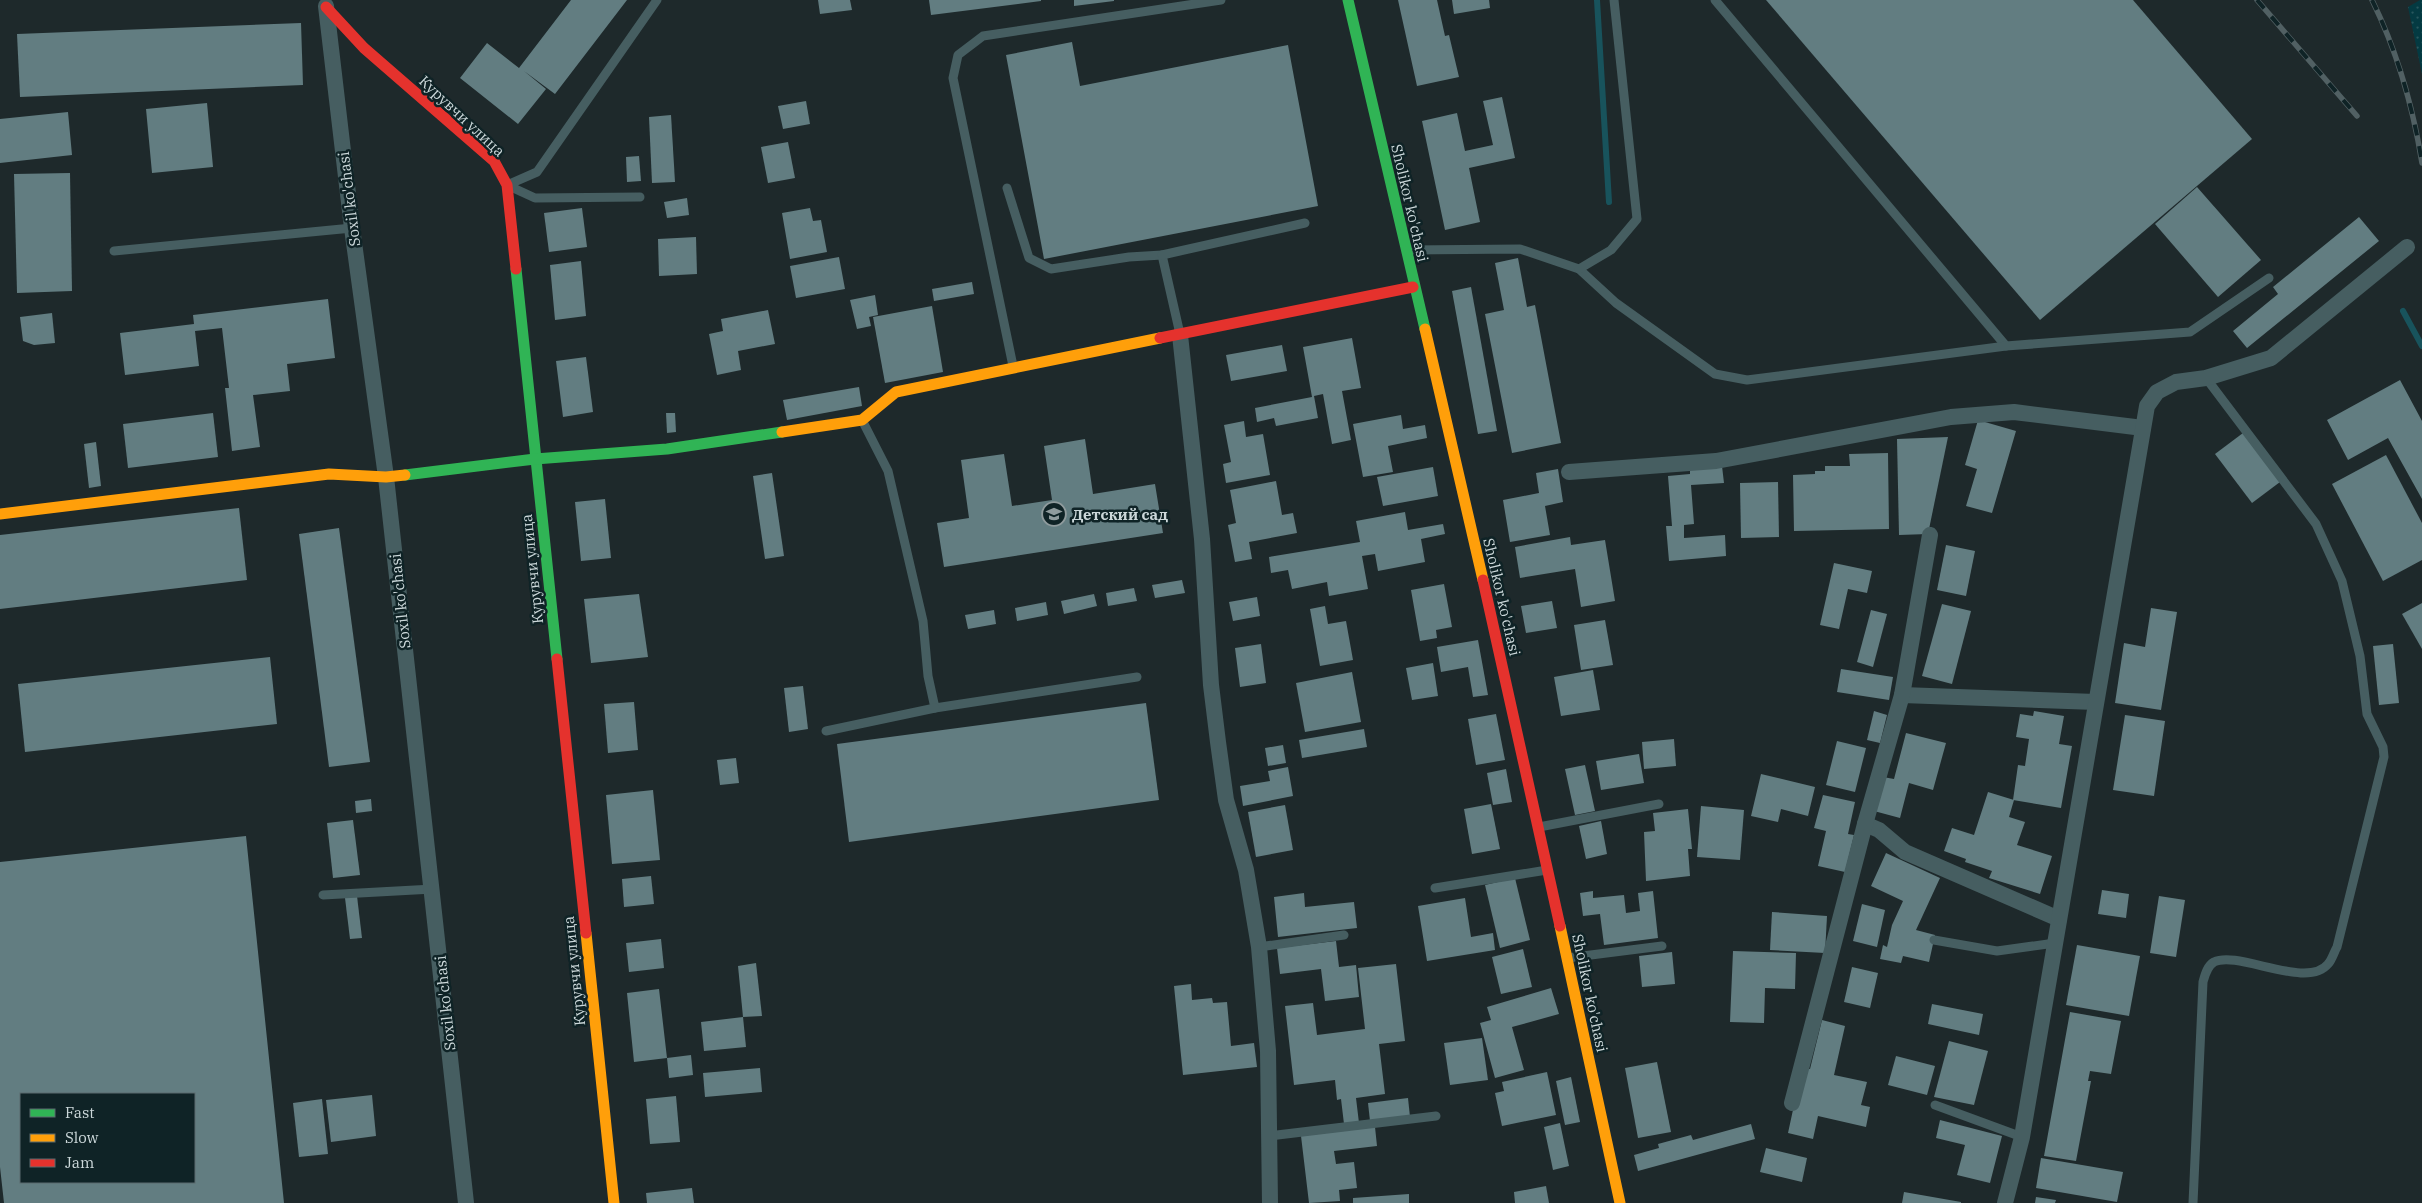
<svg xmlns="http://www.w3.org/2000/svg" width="2422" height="1203" font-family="'IBM Plex Serif',serif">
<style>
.grass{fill:url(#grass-dots)}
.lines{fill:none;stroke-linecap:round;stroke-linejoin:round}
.stream{stroke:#18535c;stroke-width:6}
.building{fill:#627d81;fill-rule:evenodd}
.lane{stroke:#465e61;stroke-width:9}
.street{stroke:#465e61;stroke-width:16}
.fast{stroke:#30b455;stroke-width:11}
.slow{stroke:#ff9f0a;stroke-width:11}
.jam{stroke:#e5322d;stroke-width:11}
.rail-casing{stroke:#516063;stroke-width:5.5}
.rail{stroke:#0f2326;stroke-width:4;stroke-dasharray:11;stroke-linecap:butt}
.labels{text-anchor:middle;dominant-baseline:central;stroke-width:5;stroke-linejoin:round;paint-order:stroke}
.street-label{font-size:15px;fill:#ccd8da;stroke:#0f2326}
.poi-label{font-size:15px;font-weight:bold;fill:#ccd8da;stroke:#0f2326;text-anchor:start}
</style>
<defs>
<pattern id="grass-dots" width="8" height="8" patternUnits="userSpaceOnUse" patternTransform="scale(1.25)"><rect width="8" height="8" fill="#043a42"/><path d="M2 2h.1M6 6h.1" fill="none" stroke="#27565d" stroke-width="1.8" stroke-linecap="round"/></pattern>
</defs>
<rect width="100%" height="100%" fill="#1e292b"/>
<path class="grass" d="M2420 0H2422V74L2408 7Z"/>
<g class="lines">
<g class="stream">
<path d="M1597 0 1609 202"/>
<path d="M2403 311 2422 346"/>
</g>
</g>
<g class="building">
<path d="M571 0H627L555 94 524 71 546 89 518 124 460 78 487 43 519 68Z"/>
<path d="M818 0H850L852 10 820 14Z"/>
<path d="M929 0H1041V1L931 15Z"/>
<path d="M1074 0H1114V1L1074 6Z"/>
<path d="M1398 0H1437L1445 36 1449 35 1459 77 1417 86Z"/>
<path d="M1452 0H1489L1490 8 1454 14Z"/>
<path d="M1766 0H2133L2252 139 2040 320Z"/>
<path d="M301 23 303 85 20 97 17 34Z"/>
<path d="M1072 42 1080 86 1288 45 1318 206 1044 259 1006 55Z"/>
<path d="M1502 97 1515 158 1469 168 1480 222 1445 230 1422 121 1457 113 1465 151 1493 145 1483 101Z"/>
<path d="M806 101 810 124 783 129 778 106Z"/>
<path d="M207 103 213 167 152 173 146 109Z"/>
<path d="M68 112 72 155 0 163V119Z"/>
<path d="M671 115 675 182 652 183 649 117Z"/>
<path d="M788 142 795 178 768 183 761 147Z"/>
<path d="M639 156 641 181 627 182 626 157Z"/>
<path d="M70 173 72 291 17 293 14 174Z"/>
<path d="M2197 187 2261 260 2218 297 2155 224Z"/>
<path d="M687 198 689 215 667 218 664 202Z"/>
<path d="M582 208 587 247 549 252 544 213Z"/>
<path d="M810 208 813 221 821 220 827 252 790 259 782 213Z"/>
<path d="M2359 217 2379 241 2247 348 2233 331 2278 294 2273 287Z"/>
<path d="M696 237 697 274 659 276 658 239Z"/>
<path d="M839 257 845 289 796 298 790 266Z"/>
<path d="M1518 258 1527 307 1535 305 1561 443 1512 453 1485 314 1504 310 1495 263Z"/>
<path d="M581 261 586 316 555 320 550 265Z"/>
<path d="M972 282 974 294 934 301 932 289Z"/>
<path d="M1471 287 1497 431 1478 434 1452 291Z"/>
<path d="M875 295 878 315 869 317 871 326 857 329 850 300Z"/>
<path d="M328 299 335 358 287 364 290 391 253 395 260 447 232 451 225 388H229L222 328 195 331 199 366 125 375 120 333 194 324 193 315Z"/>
<path d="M932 306 943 372 885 383 873 317Z"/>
<path d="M768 310 775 344 738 351 741 370 717 375 709 334 723 331 721 319Z"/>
<path d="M52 313 55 343 34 345 23 341 20 317Z"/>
<path d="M1352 338 1361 388 1342 391 1351 440 1332 444 1323 394 1314 396 1318 418 1276 426 1274 418 1257 422 1255 408 1312 397 1303 347Z"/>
<path d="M1282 345 1287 371 1231 381 1226 355Z"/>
<path d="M586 357 593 412 563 417 556 361Z"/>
<path d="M2400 380 2422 421V499L2388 438 2348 460 2327 420Z"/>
<path d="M859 387 862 406 787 420 783 400Z"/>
<path d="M213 413 218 457 128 468 123 424Z"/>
<path d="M666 413H675L676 432 667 433Z"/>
<path d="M1401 415 1403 429 1425 425 1427 438 1388 446 1393 472 1363 477 1353 424Z"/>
<path d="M1978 420 2016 431 1992 513 1966 506 1977 469 1965 465Z"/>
<path d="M1244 421 1246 437 1263 434 1270 475 1226 483 1223 464 1231 462 1224 425Z"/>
<path d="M2243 433 2280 482 2252 503 2215 454Z"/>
<path d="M1948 437 1928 534 1899 535 1897 439Z"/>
<path d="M1085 439 1093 494 1155 484 1163 533 944 567 937 523 969 518 961 460 1004 454 1012 506 1052 500 1044 446Z"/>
<path d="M96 442 101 486 89 488 84 444Z"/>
<path d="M1888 453 1889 529 1794 531 1793 475 1815 474V471H1825V466H1850L1849 454Z"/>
<path d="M2386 455 2422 523V560L2383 581 2332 484Z"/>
<path d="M1722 466 1724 483 1691 485 1694 524 1684 525V538L1725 535 1726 556 1669 561 1666 526H1672L1668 476 1690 474V469Z"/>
<path d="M1433 467 1438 496 1383 506 1377 477Z"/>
<path d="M1558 469 1563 502 1545 506 1550 535 1510 542 1503 500 1539 493 1536 473Z"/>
<path d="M772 473 784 556 765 559 753 476Z"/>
<path d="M1276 481 1282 515 1293 513 1297 533 1249 542 1252 559 1235 562 1228 525 1236 523 1230 490Z"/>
<path d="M1778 482 1779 537 1741 538 1740 483Z"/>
<path d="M605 499 611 558 581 561 575 502Z"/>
<path d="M239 508 247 580 0 609V535Z"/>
<path d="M1405 512 1408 530 1443 524 1445 534 1421 539 1425 562 1378 571 1375 554 1362 556 1368 589 1329 596 1327 582 1292 589 1288 570 1271 573 1269 557 1360 542 1356 521Z"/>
<path d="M339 528 370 762 329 767 299 534Z"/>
<path d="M1570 537 1571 545 1605 540 1615 601 1581 607 1575 569 1520 578 1515 547Z"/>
<path d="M1946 545 1975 551 1966 596 1937 590Z"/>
<path d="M1834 563 1872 571 1867 593 1848 589 1839 629 1820 625Z"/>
<path d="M1182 580 1185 593 1155 598 1152 585Z"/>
<path d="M1444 584 1452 627 1436 630 1437 638 1420 641 1411 590Z"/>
<path d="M1134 588 1137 601 1108 606 1106 593Z"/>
<path d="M639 594 648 657 591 663 584 599Z"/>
<path d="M1094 594 1097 606 1064 614 1061 601Z"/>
<path d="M1257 597 1260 616 1233 621 1229 602Z"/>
<path d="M1552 601 1557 628 1526 633 1521 606Z"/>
<path d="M1046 602 1048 615 1017 621 1015 608Z"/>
<path d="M2422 603V649L2402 614Z"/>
<path d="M1942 604 1971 611 1952 684 1922 676Z"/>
<path d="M1325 606 1328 624 1346 621 1353 660 1320 666 1310 609Z"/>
<path d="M2151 608 2177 612 2161 710 2115 703 2124 643 2145 647Z"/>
<path d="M994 610 996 624 968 629 965 615Z"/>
<path d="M1871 610 1887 614 1873 667 1857 662Z"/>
<path d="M1605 620 1613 665 1581 670 1574 625Z"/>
<path d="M1478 640 1488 695 1473 697 1468 667 1441 672 1437 647Z"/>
<path d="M1261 644 1266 683 1240 687 1235 648Z"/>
<path d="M2393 644 2399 703 2379 705 2373 646Z"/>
<path d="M270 657 277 724 25 752 18 684Z"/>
<path d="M1433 663 1438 696 1412 700 1406 668Z"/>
<path d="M1841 669 1893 677 1889 700 1837 692Z"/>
<path d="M1593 670 1600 710 1561 716 1554 677Z"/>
<path d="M1352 672 1361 722 1305 732 1296 683Z"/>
<path d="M803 686 808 729 789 732 784 688Z"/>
<path d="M634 702 638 750 608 753 604 704Z"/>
<path d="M1146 703 1159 800 849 842 837 744Z"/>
<path d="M1874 711 1887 715 1880 743 1867 740Z"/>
<path d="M2034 711 2064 716 2059 744 2072 746 2061 808 2013 800 2018 765 2025 766 2029 739 2016 737 2020 714 2033 716Z"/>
<path d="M1496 714 1505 760 1476 765 1468 719Z"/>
<path d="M2125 715 2165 721 2154 796 2113 790Z"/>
<path d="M1364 729 1367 747 1302 758 1299 740Z"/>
<path d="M1906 733 1946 743 1933 790 1909 783 1900 818 1874 811 1883 777 1894 779Z"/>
<path d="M1674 739 1676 766 1644 769 1642 742Z"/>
<path d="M1837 741 1866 748 1855 792 1826 785Z"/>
<path d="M1283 745 1286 763 1268 766 1265 748Z"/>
<path d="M1639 754 1644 783 1601 790 1596 761Z"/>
<path d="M736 758 739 783 720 785 717 760Z"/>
<path d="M1585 765 1595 811 1575 815 1565 769Z"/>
<path d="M1288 767 1293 796 1243 806 1240 786 1270 781 1268 771Z"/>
<path d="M1506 769 1512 802 1493 805 1487 773Z"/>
<path d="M1761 774 1815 787 1808 816 1781 809 1778 822 1751 816Z"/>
<path d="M653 790 660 860 612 864 606 795Z"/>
<path d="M1988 792 2014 800 2009 817 2025 822 2017 845 2052 856 2040 894 1989 878 1992 871 1965 862 1966 859 1944 851 1952 828 1974 835Z"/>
<path d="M1823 795 1855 802 1848 834 1854 835 1845 872 1818 866 1826 831 1814 828Z"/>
<path d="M371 799 372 811 356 813 355 801Z"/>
<path d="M1491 804 1500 849 1472 854 1464 809Z"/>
<path d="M1285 805 1293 850 1256 857 1248 812Z"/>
<path d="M1701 806 1744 810 1740 860 1697 857Z"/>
<path d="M1688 809 1692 849H1688L1690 876 1646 881 1644 832 1655 831 1653 813Z"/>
<path d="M353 820 360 875 333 878 327 823Z"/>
<path d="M1601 821 1607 854 1586 859 1579 826Z"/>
<path d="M246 836 284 1203H4L0 1167V862ZM21 1094H194V1182H21Z"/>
<path d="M1886 853 1940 878 1916 930 1935 935 1929 962 1903 956 1901 963 1880 959 1883 945 1887 947 1892 925 1903 901 1871 886Z"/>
<path d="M651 876 654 904 624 907 622 879Z"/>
<path d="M1515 878 1530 940 1500 948 1485 885Z"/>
<path d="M2102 890 2129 894 2126 918 2098 914Z"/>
<path d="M1593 891V898L1624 895 1626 913 1640 911 1638 893 1653 891 1658 938 1604 945 1600 914 1583 916 1580 893Z"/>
<path d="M1304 893 1305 907 1354 902 1357 928 1278 937 1274 897Z"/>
<path d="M357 896 362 938 350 939 345 898Z"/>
<path d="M2159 896 2185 900 2176 957 2150 953Z"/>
<path d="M1465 898 1471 937 1493 933 1495 950 1427 961 1418 906Z"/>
<path d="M1862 904 1885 910 1877 947 1853 941Z"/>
<path d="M1772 912 1827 916 1825 953 1770 950Z"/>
<path d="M661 939 664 968 629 972 626 943Z"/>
<path d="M1336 941 1339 967 1356 965 1359 997 1325 1001 1321 969 1280 974 1277 948Z"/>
<path d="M2077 945 2140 956 2129 1016 2066 1005Z"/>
<path d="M1523 949 1532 987 1501 994 1492 957Z"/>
<path d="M1733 951 1796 953 1795 989 1765 988 1764 1023 1730 1022Z"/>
<path d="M1672 952 1675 984 1642 987 1639 956Z"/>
<path d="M756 963 762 1016 743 1017 738 966Z"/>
<path d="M1396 964 1405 1041 1379 1044 1385 1094 1356 1098 1359 1123 1344 1124 1341 1099 1337 1100 1335 1080 1294 1085 1285 1006 1313 1003 1317 1035 1365 1029 1358 968Z"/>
<path d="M1852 967 1878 973 1870 1008 1844 1002Z"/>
<path d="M1191 984 1192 1000 1212 998 1213 1003 1227 1002 1231 1046 1254 1043 1257 1067 1183 1075 1174 986Z"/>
<path d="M1551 988 1559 1014 1512 1027 1524 1070 1495 1078 1480 1023 1491 1020 1487 1007Z"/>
<path d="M659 989 667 1058 691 1055 693 1075 669 1078 667 1058 634 1062 627 993Z"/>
<path d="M1932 1004 1983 1014 1979 1035 1928 1024Z"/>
<path d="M2070 1012 2121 1021 2111 1074 2090 1071 2088 1081H2091L2076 1161 2044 1156Z"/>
<path d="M743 1017 746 1047 704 1051 701 1022Z"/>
<path d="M1822 1020 1845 1026 1834 1075 1867 1082 1861 1105 1870 1107 1866 1127 1818 1116 1813 1139 1788 1133 1802 1068 1810 1069Z"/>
<path d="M1482 1038 1488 1080 1450 1085 1444 1043Z"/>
<path d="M1949 1041 1988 1051 1974 1105 1934 1097Z"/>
<path d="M1896 1056 1935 1066 1927 1095 1888 1085Z"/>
<path d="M1657 1062 1671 1132 1638 1138 1625 1068Z"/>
<path d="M760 1068 762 1092 705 1097 703 1073Z"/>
<path d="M1547 1072 1556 1115 1502 1126 1495 1093 1504 1091 1502 1082Z"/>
<path d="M1571 1077 1580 1122 1565 1125 1556 1081Z"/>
<path d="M372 1095 376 1136 331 1142 326 1100Z"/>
<path d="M676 1096 680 1142 650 1144 646 1099Z"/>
<path d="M1408 1098 1410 1117 1370 1121 1368 1103Z"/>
<path d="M322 1099 328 1154 299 1157 293 1103Z"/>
<path d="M1940 1120 2002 1136 1990 1183 1957 1175 1965 1145 1936 1138Z"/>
<path d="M1560 1123 1569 1166 1553 1170 1544 1127Z"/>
<path d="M1751 1124 1755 1139 1638 1171 1634 1155 1659 1148 1658 1144 1691 1135 1693 1140Z"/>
<path d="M1375 1127 1377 1146 1334 1151 1336 1164 1354 1162 1357 1188 1339 1190 1340 1201 1309 1203 1301 1136Z"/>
<path d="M1766 1148 1807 1158 1802 1182 1760 1172Z"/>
<path d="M2041 1158 2123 1172 2117 1202 2036 1188Z"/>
<path d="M1546 1186 1549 1203H1515L1514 1192Z"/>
<path d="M692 1188 694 1203H647L646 1193Z"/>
<path d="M1904 1192 1961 1202V1203H1902Z"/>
<path d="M1409 1194V1203H1353V1198Z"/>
<path d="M2036 1197 2056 1200 2055 1203H2035Z"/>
</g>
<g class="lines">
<g class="lane">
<path d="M1715 0 2006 346"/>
<path d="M1007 188 1029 258 1051 269 1129 257 1162 255 1180 334"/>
<path d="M640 197 535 198 507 185 537 172 657 0"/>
<path d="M1408 250 1520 249 1579 269 1616 303 1715 374 1747 380 2006 346 2190 332 2269 278"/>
<path d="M114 251 352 228"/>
<path d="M1162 255 1305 223"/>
<path d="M1579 269 1611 250 1637 219 1614 0"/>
<path d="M1013 366 953 78 958 55 983 36 1221 0"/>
<path d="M862 420 888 471 923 621 928 676 935 708 1137 677"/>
<path d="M826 731 935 708"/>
<path d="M1539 827 1659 804"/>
<path d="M1435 888 1547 870"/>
<path d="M323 895 433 889"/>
<path d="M1934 940 1997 951 2055 943"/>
<path d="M1259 947 1344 935"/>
<path d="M1567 958 1662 946"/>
<path d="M1935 1105 2022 1137"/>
<path d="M1269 1136 1436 1116"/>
<path d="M2193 1203 2203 982C2205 975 2207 966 2214 962 2238 950 2307 990 2328 964 2332 960 2334 952 2337 947L2384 757 2383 747 2367 714 2360 656 2342 581 2316 524 2206 378"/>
</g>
<g class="street">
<path d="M326 6 352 228 386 477 466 1203"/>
<path d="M1180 335 1202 539 1211 685 1218 742 1226 800 1246 870 1259 947 1268 1051 1270 1203"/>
<path d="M1569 472 1716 461 1951 417 2014 412 2143 428"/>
<path d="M1902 695 2096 702"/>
<path d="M1865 824 1879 830 1905 852 2059 919"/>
<path d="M1792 1103 1865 824 1902 695 1930 535"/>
<path d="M2005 1203 2022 1137 2147 406 2157 392 2176 382 2206 378 2271 358 2407 247"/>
</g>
<g class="fast">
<path d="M1348 0 1425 329"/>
<path d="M516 269 557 659"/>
<path d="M405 475 535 459 667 449 782 432"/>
</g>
<g class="slow">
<path d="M1425 329 1483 580"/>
<path d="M782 432 862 420 896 392 1160 338"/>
<path d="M0 514 329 474 386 477 405 475"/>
<path d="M1560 926 1620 1203"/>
<path d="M586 933 614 1203"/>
</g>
<g class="jam">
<path d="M326 7 364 48 494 161 507 185 516 269"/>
<path d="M1160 338 1413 287"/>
<path d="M1483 580 1560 926"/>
<path d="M557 659 586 933"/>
</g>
<g class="rail-casing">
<g id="rail">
<path d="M2257 0 2357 116"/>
<path d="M2372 0C2397 51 2413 107 2422 163"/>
</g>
</g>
<use href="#rail" class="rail"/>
</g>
<defs>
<g id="school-ring" transform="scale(1.25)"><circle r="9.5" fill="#0f2326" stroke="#8f9b9d" stroke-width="1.5"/><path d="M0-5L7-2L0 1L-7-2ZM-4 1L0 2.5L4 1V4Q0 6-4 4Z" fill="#8f9b9d"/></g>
</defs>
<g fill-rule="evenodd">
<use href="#school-ring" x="1054" y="514"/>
</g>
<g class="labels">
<g class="street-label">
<text transform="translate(462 116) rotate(43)">Курувчи улица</text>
<text transform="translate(349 199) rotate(-97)">Soxil ko'chasi</text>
<text transform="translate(1410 203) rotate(77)">Sholikor ko'chasi</text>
<text transform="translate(532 569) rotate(-96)">Курувчи улица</text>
<text transform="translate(1502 597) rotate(77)">Sholikor ko'chasi</text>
<text transform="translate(400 601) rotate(-96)">Soxil ko'chasi</text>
<text transform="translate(574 971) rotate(-96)">Курувчи улица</text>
<text transform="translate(1590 993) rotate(78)">Sholikor ko'chasi</text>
<text transform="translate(445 1003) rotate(-96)">Soxil ko'chasi</text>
</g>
<g class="poi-label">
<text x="1072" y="514">Детский сад</text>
</g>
</g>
<rect x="20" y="1093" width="175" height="90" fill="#0f2326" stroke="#5b6b6e"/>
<rect x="30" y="1109" width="25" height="8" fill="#30b455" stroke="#5b6b6e"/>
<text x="65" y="1118" font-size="15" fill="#ccd8da">Fast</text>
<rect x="30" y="1134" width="25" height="8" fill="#ff9f0a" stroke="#5b6b6e"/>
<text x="65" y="1143" font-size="15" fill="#ccd8da">Slow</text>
<rect x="30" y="1159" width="25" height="8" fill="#e5322d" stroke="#5b6b6e"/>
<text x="65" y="1168" font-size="15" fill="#ccd8da">Jam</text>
</svg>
